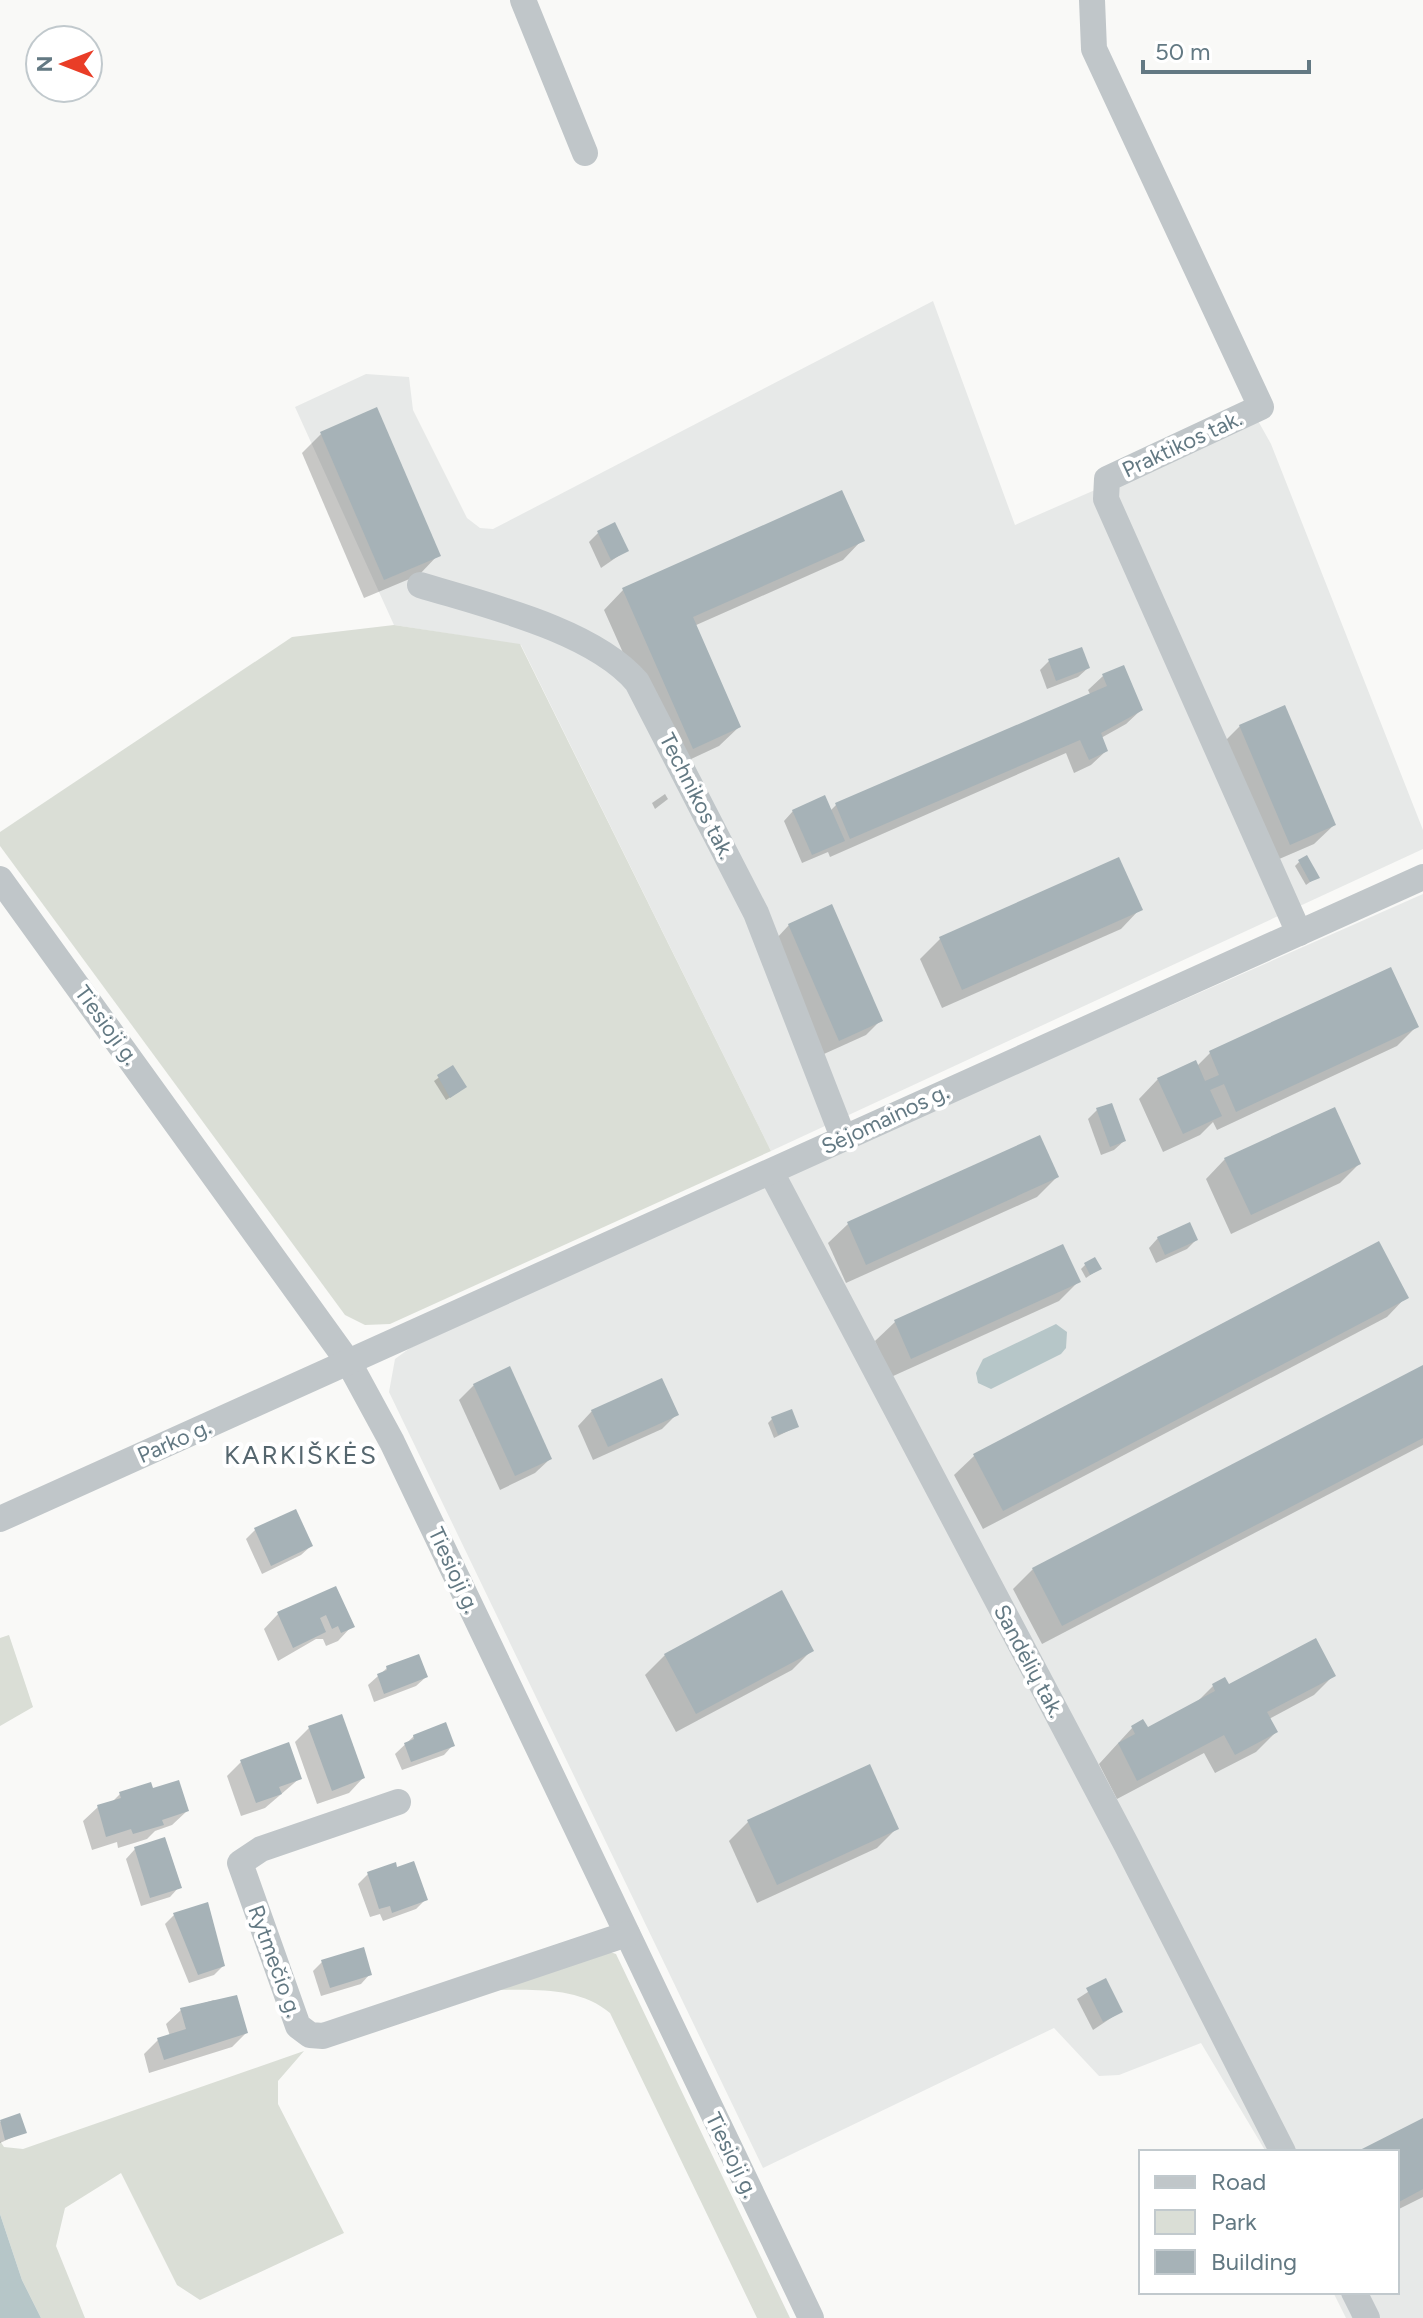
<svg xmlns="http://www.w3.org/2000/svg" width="1423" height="2318" font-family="Figtree,sans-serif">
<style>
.built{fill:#e7e9e8}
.green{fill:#daded6}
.water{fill:#b6c6c8}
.shadow{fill:#0003}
.building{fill:#a6b2b7}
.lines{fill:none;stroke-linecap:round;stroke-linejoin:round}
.street{stroke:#c0c6c9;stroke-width:26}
.labels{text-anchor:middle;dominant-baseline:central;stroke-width:8;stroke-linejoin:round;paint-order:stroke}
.street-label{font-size:22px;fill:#637983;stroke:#fff}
.quarter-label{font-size:26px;letter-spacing:2px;fill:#55666e;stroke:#fff}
</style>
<rect width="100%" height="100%" fill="#f9f9f7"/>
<g class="built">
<path d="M933 301 1015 525 1257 419 1271 444 1423 830V849L771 1151 521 645 394 625 295 407 366 374 409 377 413 410 467 518 480 528 493 529Z"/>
<path d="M1423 894V2318H1346L1333 2292H1397V2152H1266L1201 2043 1119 2075 1099 2076 1054 2028 763 2168 389 1392 395 1359 410 1348 780 1178Z"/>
</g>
<g class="green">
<path d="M394 625 520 644 771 1151 390 1324 365 1325 345 1315 0 846V832L292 637Z"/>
<path d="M9 1635 33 1707 0 1726V1638Z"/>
<path d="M604 1950 616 1954 790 2318H757L610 2013C578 1985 527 1990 487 1990Z"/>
<path d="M304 2051 278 2081V2104L344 2233 200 2300 177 2285 121 2173 65 2208 56 2246 85 2318H41L22 2280 0 2214V2141L4 2147 23 2149Z"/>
</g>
<g class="water">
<path d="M1056 1324 1067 1332 1066 1348 1061 1354 991 1389 978 1383 976 1373 983 1359Z"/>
<path d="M0 2214 22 2280 41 2318H0Z"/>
</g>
<g class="shadow">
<path d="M321 434 438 555 419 575 364 598 302 453Z"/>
<path d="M598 533 627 550 601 568 589 542Z"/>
<path d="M862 540 843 560 694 626 739 727 719 746 674 767 604 610 623 590Z"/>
<path d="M1049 661 1088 668 1078 677 1047 689 1040 670Z"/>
<path d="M1103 676 1141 710 1126 724 1101 738 1106 751 1091 765 1074 773 1066 753 830 857 828 852 802 863 784 821 793 811H830L836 805 1091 696 1088 690Z"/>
<path d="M1240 726 1334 825 1314 844 1270 863 1220 746Z"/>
<path d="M665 794 668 799 655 809 652 803Z"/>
<path d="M1299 862 1317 877 1306 885 1295 866Z"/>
<path d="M1140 909 1121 929 942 1008 920 959 940 939Z"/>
<path d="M789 925 880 1021 866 1035 824 1054 775 940Z"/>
<path d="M1416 1027 1397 1046 1217 1130 1213 1122 1200 1135 1163 1152 1139 1099 1158 1079 1196 1067 1210 1053Z"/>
<path d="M452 1068 460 1091 446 1100 434 1081Z"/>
<path d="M1097 1110 1124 1141 1114 1150 1101 1155 1088 1119Z"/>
<path d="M1225 1159 1359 1164 1340 1183 1231 1234 1206 1179Z"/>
<path d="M1057 1177 1037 1197 846 1283 828 1243 848 1224Z"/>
<path d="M1158 1238 1196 1240 1187 1249 1156 1263 1149 1248Z"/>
<path d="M1378 1243 1406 1297 1387 1317 983 1529 954 1475 974 1456Z"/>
<path d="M1085 1265 1099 1269 1086 1278 1081 1269Z"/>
<path d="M1078 1282 1059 1301 891 1377 875 1341 895 1322Z"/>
<path d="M1423 1367V1445L1042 1644 1013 1589 1033 1569Z"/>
<path d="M474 1385 550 1459 535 1473 500 1490 459 1400Z"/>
<path d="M592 1411 677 1414 662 1429 593 1460 578 1426Z"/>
<path d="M772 1419 796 1427 774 1438 768 1423Z"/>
<path d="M255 1530 311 1546 301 1555 262 1574 246 1539Z"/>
<path d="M335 1588 352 1626 338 1641 326 1646 323 1639H316L278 1661 264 1629 278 1614Z"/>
<path d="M782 1593 812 1650 792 1670 676 1732 645 1675 665 1655Z"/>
<path d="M387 1668 426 1677 416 1686 374 1702 368 1685Z"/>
<path d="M1333 1676 1314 1695 1269 1719 1276 1732 1256 1752 1215 1773 1204 1753 1117 1799 1099 1764 1132 1728 1147 1730 1194 1705 1213 1686Z"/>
<path d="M309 1728 363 1778 349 1793 317 1804 295 1742Z"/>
<path d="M414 1736 453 1745 444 1755 402 1770 395 1754Z"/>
<path d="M241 1762 300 1778 265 1808 241 1816 227 1776Z"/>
<path d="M120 1794 187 1811 172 1825 155 1831 147 1839 118 1848 117 1842 92 1850 83 1821 98 1807 111 1803Z"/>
<path d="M749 1821 897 1828 877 1848 757 1903 729 1841Z"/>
<path d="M135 1849 179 1887 170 1897 141 1906 126 1859Z"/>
<path d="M394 1865 425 1900 416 1909 383 1921 380 1914 370 1917 358 1884 368 1874Z"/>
<path d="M174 1915 223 1966 214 1975 189 1983 165 1924Z"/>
<path d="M322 1962 370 1974 361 1984 321 1996 313 1971Z"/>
<path d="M1105 1981 1120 2012 1093 2030 1077 1999Z"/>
<path d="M214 2000 246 2033 232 2047 149 2073 144 2054 158 2040 170 2036 166 2024 181 2010Z"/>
<path d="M18 2116 24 2132 0 2143V2122Z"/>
<path d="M1423 2120V2197L1397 2210V2152H1361Z"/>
</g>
<g class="building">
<path d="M377 407 441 556 384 580 320 432Z"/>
<path d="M842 490 865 541 693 617 741 727 693 749 622 588Z"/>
<path d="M615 522 629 551 611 560 597 531Z"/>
<path d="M1082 647 1090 668 1056 681 1048 659Z"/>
<path d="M1124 665 1143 710 1101 733 1108 751 1089 760 1080 740 850 839 835 803 1107 686 1102 674Z"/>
<path d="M1285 705 1336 825 1290 845 1239 725Z"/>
<path d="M825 795 845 841 812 855 792 810Z"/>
<path d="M1307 855 1320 878 1310 882 1298 860Z"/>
<path d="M1119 857 1143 910 962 990 939 937Z"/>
<path d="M832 904 883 1021 839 1041 788 924Z"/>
<path d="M1391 967 1419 1027 1236 1112 1224 1084 1210 1090 1222 1116 1183 1134 1157 1078 1196 1060 1205 1081 1219 1075 1209 1051Z"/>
<path d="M453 1065 467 1087 450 1098 437 1075Z"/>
<path d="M1112 1103 1126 1141 1110 1147 1096 1108Z"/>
<path d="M1335 1107 1361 1164 1251 1215 1224 1158Z"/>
<path d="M1040 1135 1059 1177 866 1265 847 1222Z"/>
<path d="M1190 1222 1198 1240 1165 1255 1157 1237Z"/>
<path d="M1379 1241 1409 1298 1003 1511 973 1454Z"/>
<path d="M1063 1244 1081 1282 911 1359 894 1320Z"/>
<path d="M1095 1257 1102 1269 1090 1275 1084 1263Z"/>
<path d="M1423 1365V1438L1062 1626 1032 1568Z"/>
<path d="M510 1366 552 1459 515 1476 473 1384Z"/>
<path d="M662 1378 679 1415 608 1447 591 1410Z"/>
<path d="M792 1409 799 1427 778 1435 771 1417Z"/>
<path d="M296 1509 313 1546 271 1566 254 1528Z"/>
<path d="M336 1586 355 1627 341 1633 338 1626 332 1629 326 1615 320 1618 326 1632 293 1648 277 1612Z"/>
<path d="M782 1590 814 1651 696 1714 664 1654Z"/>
<path d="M1316 1638 1336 1676 1267 1712 1278 1732 1235 1755 1224 1735 1137 1781 1118 1743 1135 1734 1131 1726 1143 1719 1148 1727 1215 1691 1212 1684 1225 1677 1229 1684Z"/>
<path d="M419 1654 428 1677 384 1694 377 1674 387 1670 386 1666Z"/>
<path d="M342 1714 365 1778 332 1791 308 1726Z"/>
<path d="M446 1722 455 1746 411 1762 404 1743 414 1739 413 1735Z"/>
<path d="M289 1742 302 1779 279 1787 282 1794 256 1803 240 1760Z"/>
<path d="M870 1764 899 1829 777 1885 747 1820Z"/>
<path d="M179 1780 189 1811 162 1820 164 1825 133 1834 131 1829 106 1837 97 1805 121 1798 119 1792 151 1782 153 1788Z"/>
<path d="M165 1837 182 1888 150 1898 134 1847Z"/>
<path d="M414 1861 428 1900 392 1913 390 1906 379 1909 367 1872 396 1862 397 1867Z"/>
<path d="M208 1902 225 1966 198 1975 173 1913Z"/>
<path d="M364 1947 372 1975 330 1988 321 1960Z"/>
<path d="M1106 1978 1123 2012 1103 2022 1086 1988Z"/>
<path d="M237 1995 248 2033 164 2060 157 2038 186 2029 180 2008Z"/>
<path d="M20 2113 27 2133 5 2140 0 2120Z"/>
<path d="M1423 2118V2189L1397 2203V2152H1356Z"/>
</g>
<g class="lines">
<g class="street">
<path d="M523 0 585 153"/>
<path d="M1092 0 1094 49 1261 407 1107 479 1106 499 1299 933"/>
<path d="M420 585C485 605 593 630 637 682L756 913 843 1137"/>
<path d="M0 879 349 1363 392 1442 811 2318"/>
<path d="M771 1172 1126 1844 1283 2152"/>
<path d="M0 1519 1423 877"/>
<path d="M398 1802 261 1849 240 1863 298 2026 310 2035 323 2036 627 1934"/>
<path d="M1354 2292 1367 2318"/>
</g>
</g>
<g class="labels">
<g class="street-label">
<text transform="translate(1182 444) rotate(-25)">Praktikos tak.</text>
<text transform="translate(697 796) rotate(63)">Technikos tak.</text>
<text transform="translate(107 1025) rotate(54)">Tiesioji g.</text>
<text transform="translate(885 1119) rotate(-25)">Sėjomainos g.</text>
<text transform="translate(174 1441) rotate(-24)">Parko g.</text>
<text transform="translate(454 1570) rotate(65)">Tiesioji g.</text>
<text transform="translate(1029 1661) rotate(62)">Sandėlių tak.</text>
<text transform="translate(275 1961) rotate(70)">Rytmečio g.</text>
<text transform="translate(732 2155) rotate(64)">Tiesioji g.</text>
</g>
<g class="quarter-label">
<text x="301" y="1455">KARKIŠKĖS</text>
</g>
</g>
<rect x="1139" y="2150" width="260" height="144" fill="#ffffff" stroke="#c1c9cd" stroke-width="2"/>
<rect x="1155" y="2176" width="40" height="12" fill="#c0c6c9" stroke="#c1c9cd" stroke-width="2"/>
<text x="1211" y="2190" font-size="24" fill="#637983">Road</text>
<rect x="1155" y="2210" width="40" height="24" fill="#daded6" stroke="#c1c9cd" stroke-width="2"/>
<text x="1211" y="2230" font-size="24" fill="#637983">Park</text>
<rect x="1155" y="2250" width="40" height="24" fill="#a6b2b7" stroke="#c1c9cd" stroke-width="2"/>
<text x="1211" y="2270" font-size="24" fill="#637983">Building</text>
<g transform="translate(64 64) rotate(270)"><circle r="38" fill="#ffffff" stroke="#c1c9cd" stroke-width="2"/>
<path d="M0-6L14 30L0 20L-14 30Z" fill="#e93d27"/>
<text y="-12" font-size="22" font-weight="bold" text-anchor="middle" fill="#637983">N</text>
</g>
<path d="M1143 60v12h166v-12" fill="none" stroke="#637983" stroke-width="4"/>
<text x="1155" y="60" font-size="24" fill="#637983" stroke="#ffffff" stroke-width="6" paint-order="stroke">50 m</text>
</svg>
